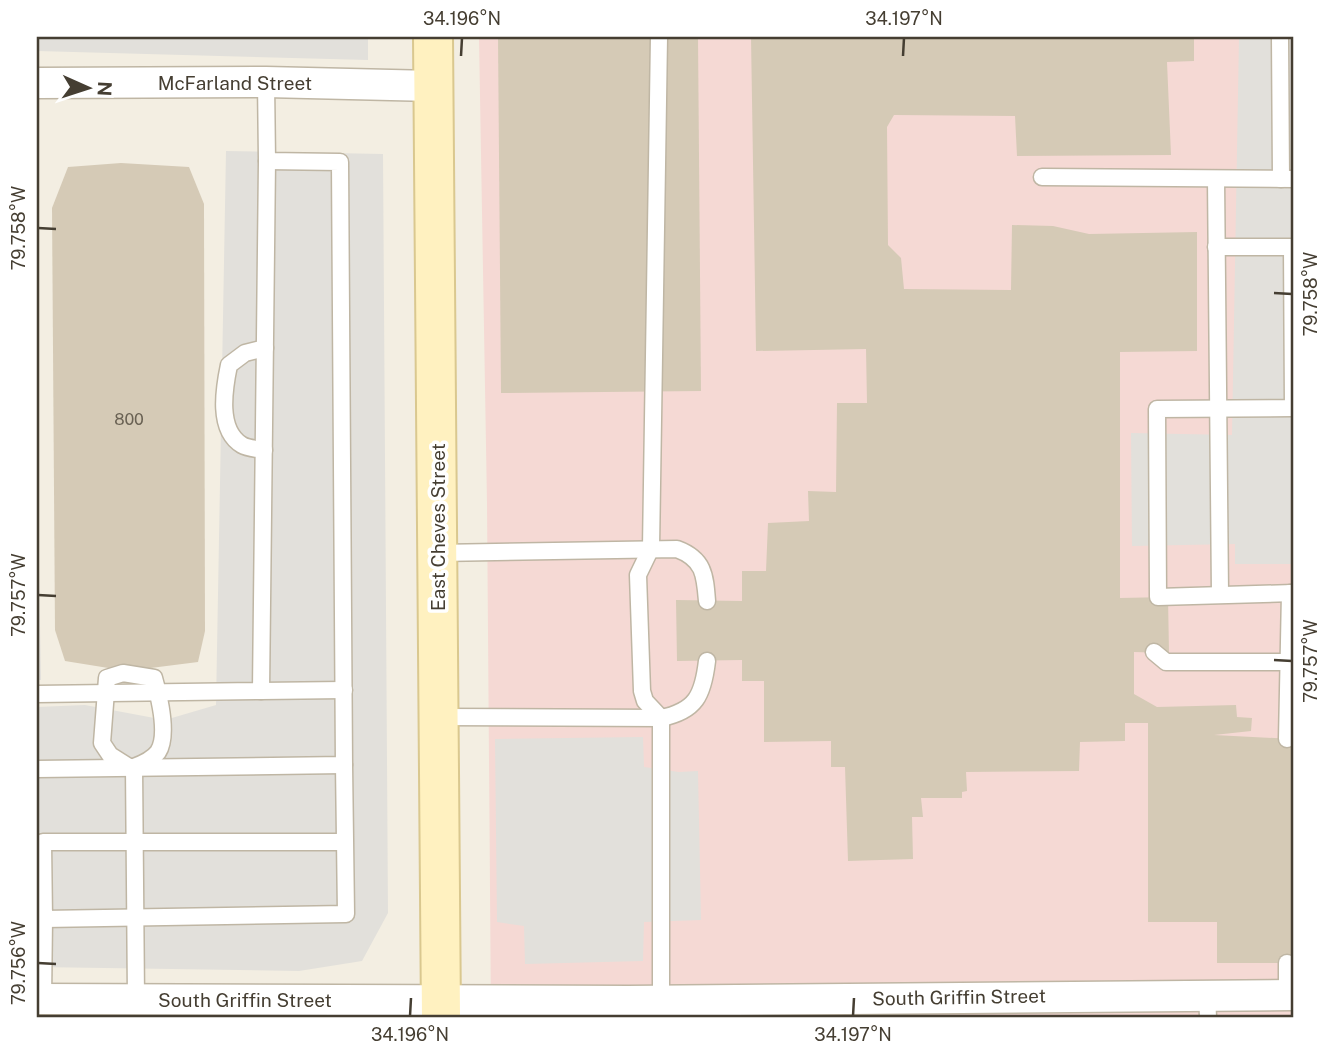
<svg xmlns="http://www.w3.org/2000/svg" width="1330" height="1054" font-family="'Public Sans',sans-serif">
<style>
.medical{fill:#f5d9d4}
.parking{fill:#e2e0db}
.building{fill:#d5cab6}
.lines{fill:none;stroke-linecap:round;stroke-linejoin:round}
.service-casing{stroke:#bfb6a4;stroke-width:19}
.minor-casing{stroke:#bfb6a4;stroke-width:33}
.secondary-casing{stroke:#dac88f;stroke-width:42}
.service{stroke:#fff;stroke-width:16}
.minor{stroke:#fff;stroke-width:30}
.secondary{stroke:#fff1c0;stroke-width:38}
.ticks{fill:none;stroke:#453e32;stroke-width:2.5}
.labels{text-anchor:middle;dominant-baseline:central;stroke-width:7;stroke-linejoin:round;paint-order:stroke}
.number-label{font-size:16px;fill:#696153}
.street-label{font-size:19px;fill:#453e32;stroke:#fff}
.neatline{fill:none;stroke:#453e32;stroke-width:2.5}
.ticks-label{font-size:18px;text-anchor:middle;fill:#453e32}
</style>
<rect width="100%" height="100%" fill="#f3eee2"/>
<path class="medical" d="M479 37H1293V1017H491L487 503Z"/>
<g class="parking">
<path d="M37 37H368V60L37 51Z"/>
<path d="M1239 37H1293V564H1235V544L1132 546 1131 433 1232 435Z"/>
<path d="M226 151 383 154 388 913 362 961 299 971 37 967V707L85 705 165 720 216 705Z"/>
<path d="M37 462 41 680H37Z"/>
<path d="M643 737 644 767 679 772 698 771 701 920 644 922 643 961 525 964 524 926 497 922 495 739Z"/>
</g>
<g class="building">
<path d="M498 37H698L701 391 501 393Z"/>
<path d="M751 37H1194V61L1167 62 1171 155 1017 156 1015 116 894 115 887 127 888 245 901 258 904 289 1011 290 1012 225 1053 226 1089 234 1197 232V351L1120 352V598L1168 597 1169 653 1134 652V694L1157 707 1236 705 1237 717 1252 718 1251 731 1214 735 1293 739V963H1217V922H1148V723H1125V741L1080 742 1079 771 966 772 967 791 962 792V798H921L923 817H912L913 859 848 861 845 767H831V741L764 742V681H742V660L677 661 676 600 742 601V571H766L768 523 809 521 808 491 836 492 837 403H867L866 349 756 351Z"/>
<path d="M121 163 189 167 204 204 205 631 198 662 127 671 65 661 55 630 52 208 68 167Z"/>
</g>
<g class="lines">
<g class="service-casing">
<g id="service">
<path d="M659 37 651 548 638 575 642 691 645 701 661 718V1017"/>
<path d="M1280 37 1281 179"/>
<path d="M1042 177 1293 179"/>
<path d="M1216 179 1220 594"/>
<path d="M1216 247H1292L1293 408 1157 409 1158 597 1293 593"/>
<path d="M264 450C257 449 247 448 242 445 217 430 224 389 229 365L245 353 265 348"/>
<path d="M438 553 677 549C704 559 705 575 707 601"/>
<path d="M1154 652 1166 662H1293"/>
<path d="M261 691 344 690"/>
<path d="M37 694 261 691 267 161"/>
<path d="M439 717 661 718C696 711 703 695 707 661"/>
<path d="M1287 739 1290 593"/>
<path d="M344 765 346 914 44 919 43 842H345"/>
<path d="M129 767 110 755 102 743 107 678 123 673 154 678C159 696 169 735 158 752 152 760 142 764 134 767L136 999"/>
<path d="M37 769 344 765 340 162 267 161 266 82"/>
<path d="M1207 995 1208 1017"/>
<path d="M1287 995V963"/>
<path d="M43 999 44 919"/>
</g>
</g>
<g class="minor-casing">
<g id="minor">
<path d="M37 83 266 82 433 86"/>
<path d="M37 999 628 1001 1293 995"/>
</g>
</g>
<g class="secondary-casing">
<path id="secondary" d="M433 37 441 1017"/>
</g>
<use href="#service" class="service"/>
<use href="#minor" class="minor"/>
<use href="#secondary" class="secondary"/>
</g>
<path class="ticks" d="M461 56 462 38M903 56 904 38M38 228 56 229M1274 293 1292 294M38 595 56 596M1274 660 1292 661M38 963 56 964M410 1016 411 998M853 1016 854 998"/>
<g class="labels">
<g class="number-label">
<text x="129" y="419">800</text>
</g>
<g class="street-label">
<text x="235" y="83">McFarland Street</text>
<text transform="translate(438 527) rotate(-90)">East Cheves Street</text>
<text transform="translate(959 997) rotate(-1)">South Griffin Street</text>
<text x="245" y="1000">South Griffin Street</text>
</g>
</g>
<rect width="1330" height="1054" fill="none" stroke="#ffffff" stroke-width="77"/>
<g transform="translate(88 88) rotate(93)" stroke="#ffffff" stroke-width="5" paint-order="stroke">
<path d="M0-5L12 26L0 18L-12 26Z" fill="#453e32"/>
<text y="-10" font-size="19" font-weight="bold" text-anchor="middle" fill="#453e32">N</text>
</g>
<rect x="38" y="38" width="1254" height="978" class="neatline"/>
<g class="ticks-label">
<text x="462" y="25">34.196°N</text>
<text x="904" y="25">34.197°N</text>
<text transform="translate(19 228) rotate(-90)" y="6">79.758°W</text>
<text transform="translate(1311 294) rotate(-90)" y="6">79.758°W</text>
<text transform="translate(19 595) rotate(-90)" y="6">79.757°W</text>
<text transform="translate(1311 661) rotate(-90)" y="6">79.757°W</text>
<text transform="translate(19 963) rotate(-90)" y="6">79.756°W</text>
<text x="410" y="1041">34.196°N</text>
<text x="853" y="1041">34.197°N</text>
</g>
</svg>
